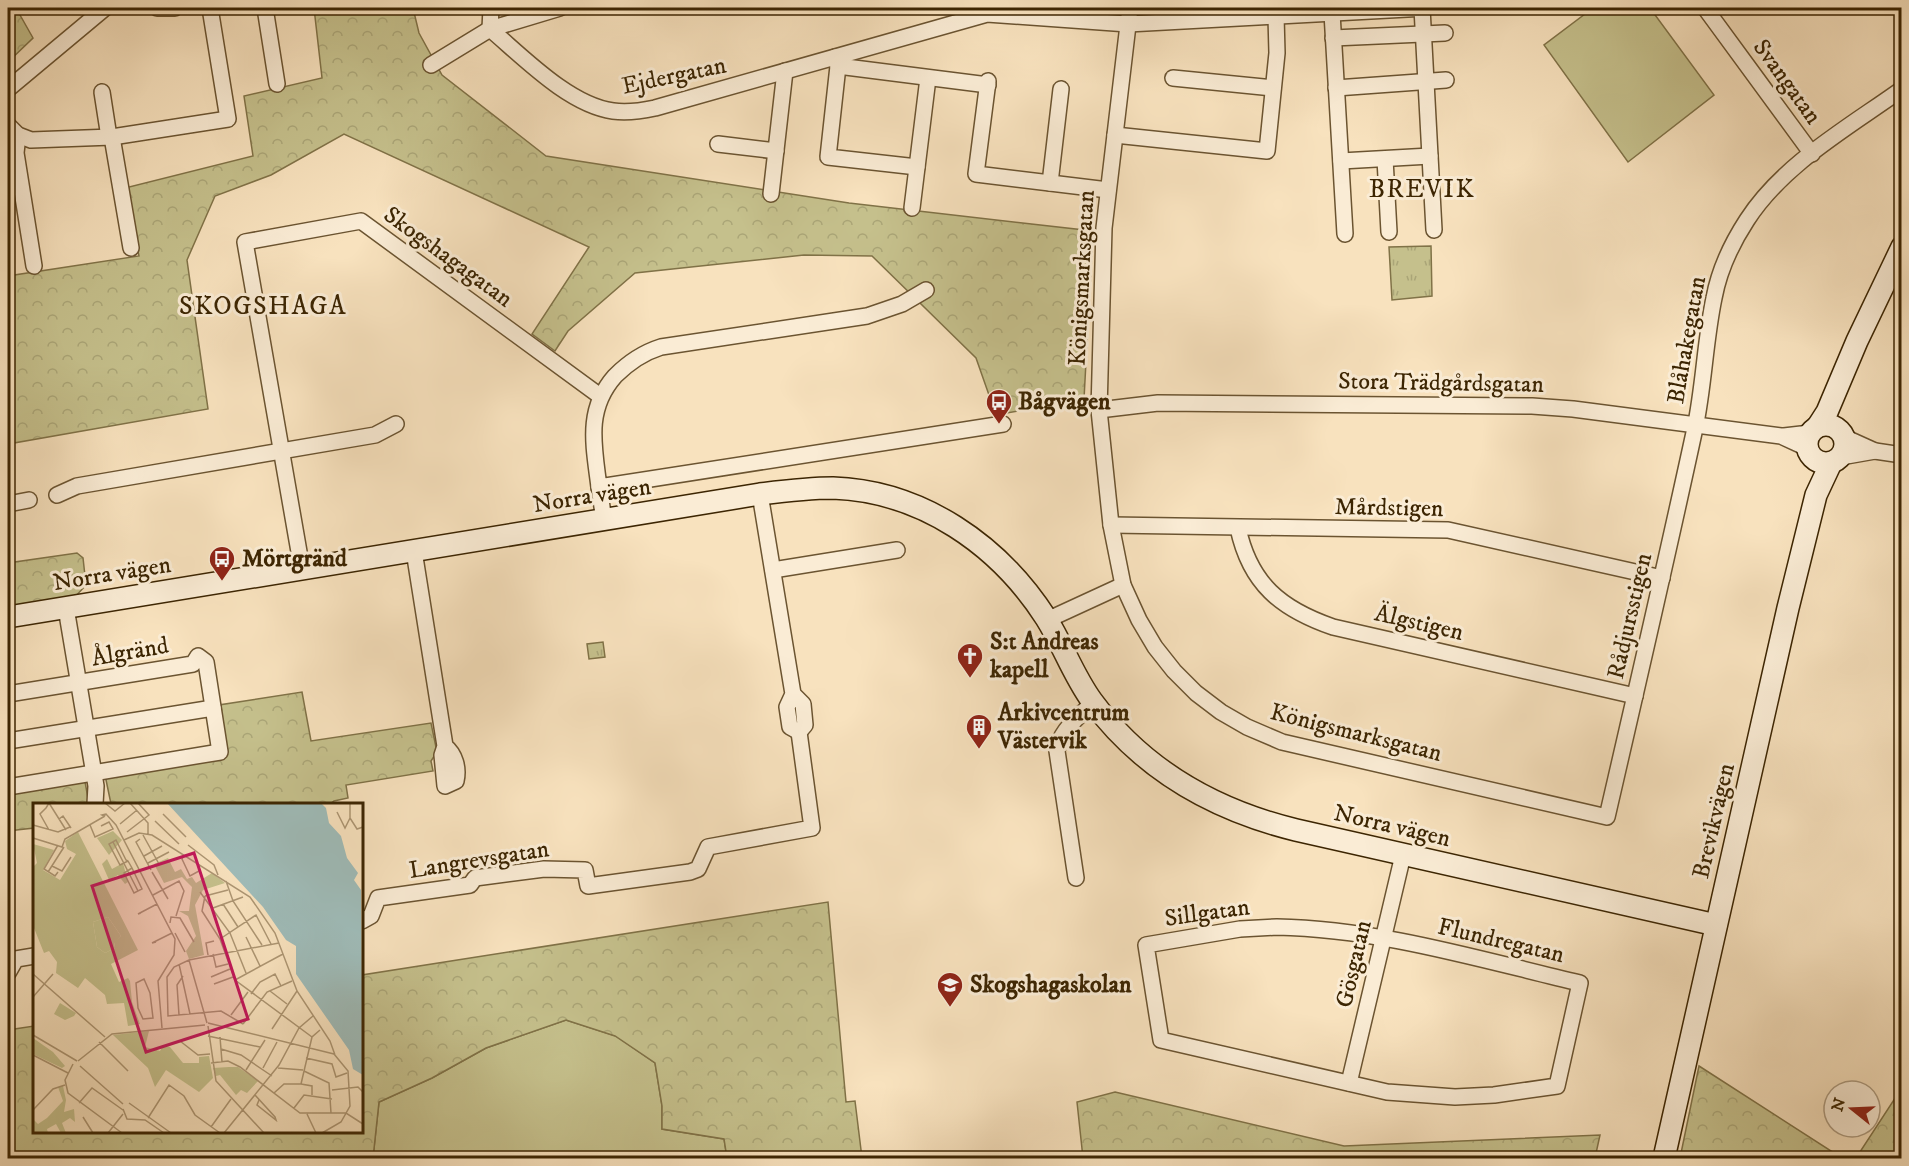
<svg xmlns="http://www.w3.org/2000/svg" width="1909" height="1166" font-family="'IM FELL DW Pica',serif">
<style>
.grass{fill:#c5c08c;stroke:#807247;stroke-width:1.5}
.forest{fill:url(#forest-crowns);stroke:#807247;stroke-width:1.5}
.park{fill:url(#park-tufts);stroke:#807247;stroke-width:1.5}
.lines{fill:none;stroke-linecap:round;stroke-linejoin:round}
.street-casing{stroke:#6b5431;stroke-width:18}
.secondary-casing{stroke:#3c2502;stroke-width:24}
.street{stroke:#faecd5;stroke-width:15}
.secondary{stroke:#faecd5;stroke-width:21}
.labels{text-anchor:middle;dominant-baseline:central;stroke-width:6;stroke-linejoin:round;paint-order:stroke}
.street-label{font-size:24px;fill:#3c2502;stroke:#faecd5}
.poi-label{font-size:24px;font-weight:bold;fill:#3c2502;stroke:#faecd5;text-anchor:start}
.neighbourhood-label{font-size:26px;letter-spacing:1.5px;fill:#3c2502;stroke:#faecd5}
.inset-road{fill:none;stroke:#ad9673;stroke-width:1.5}
.view{fill:#c2185b;fill-opacity:0.15;stroke:#c2185b;stroke-width:3}
.inset-edge{fill:none;stroke:#3c2502;stroke-width:3}
</style>
<defs>
<pattern id="forest-crowns" width="20" height="18" patternUnits="userSpaceOnUse" patternTransform="scale(1.5)"><rect width="20" height="18" fill="#c5c08c"/><path d="M2 6a3 3 0 1 1 6 0M12 15a3 3 0 1 1 6 0" fill="none" stroke="#aaa577"/></pattern>
<pattern id="park-tufts" width="24" height="20" patternUnits="userSpaceOnUse" patternTransform="scale(1.5)"><rect width="24" height="20" fill="#c5c08c"/><path d="M3 7l-1-3M5 7V3M7 7l1-3M15 17l-1-3M17 17v-4M19 17l1-3" fill="none" stroke="#aaa577"/></pattern>
</defs>
<rect width="100%" height="100%" fill="#f8e2be"/>
<filter id="stains"><feTurbulence type="fractalNoise" baseFrequency=".00333" numOctaves="4"/><feColorMatrix values="0 0 0 0 .2 0 0 0 0 .09 0 0 0 0 .02 0 0 0 .5 -.17"/></filter>
<radialGradient id="worn" r=".72"><stop offset=".6" stop-color="#630" stop-opacity="0"/><stop offset="1" stop-color="#630" stop-opacity=".3"/></radialGradient>
<g class="grass">
<path d="M1593 8H1650L1714 95 1628 162 1544 45Z"/>
<path d="M566 1020 616 1036 655 1063 662 1106V1129L724 1139 727 1158H373L379 1102 432 1078 486 1048Z"/>
</g>
<g class="forest">
<path d="M8 8H16L33 38 8 62Z"/>
<path d="M314 8H413L419 33 442 75 546 156 849 203 1093 231 1084 399 996 415 976 358 872 256 804 255 635 273 568 331 555 351 532 334 589 247 344 134 271 175 215 196 187 260 208 409 8 444V276L139 256 125 188 253 156 244 96 322 78Z"/>
<path d="M77 553 83 558 86 585 74 598 8 608V563Z"/>
<path d="M302 692 311 741 431 723 437 752 431 761 433 771 346 785 348 798 334 801 330 804H111L105 775 225 754 219 705Z"/>
<path d="M84 776 89 804H34V828L8 831V788Z"/>
<path d="M828 902 846 1102 855 1101 862 1158H727L724 1139 662 1129V1106L655 1063 615 1036 566 1020 486 1048 432 1078 379 1102 373 1158H8V1030L34 1026V1132H362V975Z"/>
<path d="M1699 1066 1842 1158H1680Z"/>
<path d="M1901 1089V1158H1856Z"/>
<path d="M1115 1092 1344 1146 1600 1135 1595 1158H1083L1077 1102Z"/>
</g>
<g class="park">
<path d="M1431 246 1432 296 1392 300 1389 247Z"/>
<path d="M603 642 605 657 589 659 587 644Z"/>
</g>
<g class="lines">
<g class="street-casing">
<g id="street">
<path d="M157 8H175"/>
<path d="M265 8 277 84"/>
<path d="M1130 8 1104 228 1099 410 1111 525 1123 585 1139 620 1155 647 1174 671 1196 693 1221 712 1247 727 1282 742 1607 817C1637 687 1667 558 1695 428 1704 385 1705 341 1714 298 1719 271 1732 243 1747 220 1783 164 1849 127 1902 89"/>
<path d="M1422 8 1434 230"/>
<path d="M1705 8 1812 154"/>
<path d="M1332 13 1345 234"/>
<path d="M490 29C523 57 569 105 613 111 627 113 641 111 655 108L987 14 1128 24 1426 8"/>
<path d="M490 29 491 8"/>
<path d="M1333 38 1445 33"/>
<path d="M835 57 838 66 828 157 917 167"/>
<path d="M431 65 490 29 560 8"/>
<path d="M838 66 988 85"/>
<path d="M1173 78 1273 88"/>
<path d="M988 81 976 174 1108 190"/>
<path d="M1336 88 1446 80"/>
<path d="M8 89 105 8"/>
<path d="M102 92 109 137"/>
<path d="M8 125 18 135 31 140 112 137 228 119 210 8"/>
<path d="M18 135 16 153 34 266"/>
<path d="M1115 135 1267 151 1277 53 1276 16"/>
<path d="M112 137 131 248"/>
<path d="M718 144 776 151"/>
<path d="M1385 159 1389 232"/>
<path d="M1341 161 1430 156"/>
<path d="M1050 183 1061 89"/>
<path d="M771 194 785 71"/>
<path d="M912 208 928 78"/>
<path d="M926 290 902 304 867 316 661 347C642 353 629 362 615 376 585 410 594 446 599 487L1003 424"/>
<path d="M1099 410 1158 403 1532 406 1573 409 1781 436 1807 448"/>
<path d="M1784 436 1810 433"/>
<path d="M1844 437 1875 451 1902 455"/>
<path d="M1841 457 1875 451"/>
<path d="M599 487 604 520"/>
<path d="M760 494 793 694 787 707 790 727 799 732 805 725 803 704 793 694"/>
<path d="M57 495 77 486 375 435 396 424"/>
<path d="M8 504 29 500"/>
<path d="M1111 525 1448 530 1662 578"/>
<path d="M1238 528C1250 584 1281 609 1333 627L1635 696"/>
<path d="M414 551 445 746 442 755 445 786 456 781C459 768 455 754 445 746"/>
<path d="M302 569 245 242 361 221 600 396"/>
<path d="M773 570 897 550"/>
<path d="M66 608 96 786 95 804"/>
<path d="M1047 620 1123 585"/>
<path d="M8 694 193 664 198 656 206 662 220 752 8 787"/>
<path d="M8 741 213 708"/>
<path d="M1076 878 1057 751C1060 729 1079 718 1093 702"/>
<path d="M362 921 371 916 378 898 470 885 475 878 544 869 585 870 588 886 690 872 698 869 708 847 812 828 799 732"/>
<path d="M1277 927C1380 929 1481 960 1580 983L1557 1086 1494 1095 1455 1097 1387 1092 1161 1040 1146 945 1240 929Z"/>
<path d="M8 973 16 959 34 956"/>
<path d="M1349 1083 1403 855"/>
</g>
</g>
<g class="secondary-casing">
<g id="secondary">
<circle cx="1826" cy="444" r="19"/>
<path d="M1818 426 1827 412 1857 341 1902 247"/>
<path d="M8 617 760 494C784 491 809 488 833 488 922 491 999 545 1046 618 1063 645 1073 675 1092 701 1143 770 1214 810 1296 830L1716 925"/>
<path d="M1664 1158 1788 608 1816 495 1831 463"/>
</g>
</g>
<use href="#street" class="street"/>
<use href="#secondary" class="secondary"/>
</g>
<defs>
<g id="bus-pin" transform="scale(1.35)"><path d="M0 17L-7.5 6A9.5 9.5 0 1 1 7.5 6Z" fill="#8f2418" stroke="#faecd5"/><path d="M-5-6H5V4H4V6H2V4H-2V6H-4V4H-5ZM-3.5-4V0h7V-4ZM-3.5 1.2v1.5H-2V1.2ZM2 1.2v1.5H3.5V1.2Z" fill="#fff"/></g>
<g id="church-pin" transform="scale(1.35)"><path d="M0 17L-7.5 6A9.5 9.5 0 1 1 7.5 6Z" fill="#8f2418" stroke="#faecd5"/><path d="M-1.2-6h2.4v3.5h3.3v2.4h-3.3V6h-2.4V-.1h-3.3v-2.4h3.3Z" fill="#fff"/></g>
<g id="building-pin" transform="scale(1.35)"><path d="M0 17L-7.5 6A9.5 9.5 0 1 1 7.5 6Z" fill="#8f2418" stroke="#faecd5"/><path d="M-4-6H4V6H1V3H-1V6H-4ZM-2.5-4.3h1.7v1.8h-1.7ZM.8-4.3h1.7v1.8H.8ZM-2.5-1h1.7V.8h-1.7ZM.8-1h1.7V.8H.8Z" fill="#fff"/></g>
<g id="school-pin" transform="scale(1.35)"><path d="M0 17L-7.5 6A9.5 9.5 0 1 1 7.5 6Z" fill="#8f2418" stroke="#faecd5"/><path d="M0-5L7-2L0 1L-7-2ZM-4 1L0 2.5L4 1V4Q0 6-4 4Z" fill="#fff"/></g>
</defs>
<g fill-rule="evenodd">
<use href="#bus-pin" x="999" y="402"/>
<use href="#bus-pin" x="222" y="559"/>
<use href="#church-pin" x="970" y="656"/>
<use href="#building-pin" x="979" y="727"/>
<use href="#school-pin" x="950" y="985"/>
</g>
<g class="labels">
<g class="street-label">
<text transform="translate(674 76) rotate(-12)">Ejdergatan</text>
<text transform="translate(1787 82) rotate(54)">Svangatan</text>
<text transform="translate(448 257) rotate(36)">Skogshagagatan</text>
<text transform="translate(1082 278) rotate(-87)">Königsmarksgatan</text>
<text transform="translate(1687 340) rotate(-80)">Blåhakegatan</text>
<text transform="translate(1441 383) rotate(1)">Stora Trädgårdsgatan</text>
<text transform="translate(592 496) rotate(-9)">Norra vägen</text>
<text transform="translate(1389 508) rotate(1)">Mårdstigen</text>
<text transform="translate(112 574) rotate(-9)">Norra vägen</text>
<text transform="translate(1630 616) rotate(-77)">Rådjursstigen</text>
<text transform="translate(1419 623) rotate(13)">Älgstigen</text>
<text transform="translate(130 652) rotate(-10)">Ålgränd</text>
<text transform="translate(1356 733) rotate(14)">Königsmarksgatan</text>
<text transform="translate(1714 821) rotate(-77)">Brevikvägen</text>
<text transform="translate(1392 826) rotate(13)">Norra vägen</text>
<text transform="translate(479 860) rotate(-9)">Langrevsgatan</text>
<text transform="translate(1207 913) rotate(-8)">Sillgatan</text>
<text transform="translate(1501 941) rotate(13)">Flundregatan</text>
<text transform="translate(1354 964) rotate(-77)">Gösgatan</text>
</g>
<g class="poi-label">
<text x="1018" y="402">Bågvägen</text>
<text x="242" y="559">Mörtgränd</text>
<text x="990" y="642">S:t Andreas<tspan x="990" dy="28">kapell</tspan></text>
<text x="998" y="713">Arkivcentrum<tspan x="998" dy="28">Västervik</tspan></text>
<text x="970" y="985">Skogshagaskolan</text>
</g>
<g class="neighbourhood-label">
<text x="1422" y="189">BREVIK</text>
<text x="263" y="306">SKOGSHAGA</text>
</g>
</g>
<g transform="translate(33 803)">
<rect width="330" height="330" fill="#f8e2be"/>
<path d="M75 114 88 133 81 140 82 145 72 150 64 144 60 119Z" fill="#c5c08c"/>
<path d="M80 28 89 37 76 52 64 35ZM45 29 105 147 78 161 86 179 95 175 97 178 99 199 107 221 95 223 91 200 74 201 72 192 52 175 45 185 23 170 24 159 16 148 11 150 1 125 0 64 4 60 0 41 21 47 10 67 27 77 43 51 34 46 32 38ZM75 114 88 133 81 139 82 145 72 150 64 144 60 119ZM135 55 142 69 148 66 154 76 159 74 163 80 179 70 192 80 170 87 162 102 171 152 156 156 153 148 163 133 155 113 146 108H156L159 84 149 74 131 80 121 61ZM74 56 79 66 90 60 95 79 92 81 85 72 76 77 69 61ZM27 200 43 210 41 213 32 217 21 211ZM116 228 112 244 127 248 130 242 137 244 150 260H166V254L176 253 180 275 166 289 133 267 122 284 115 265 80 232ZM196 264H205L225 278 214 290 208 287 203 292 187 272 183 273 180 265ZM30 283 33 297 31 309 41 306 42 319 37 315 29 320 33 330H28L23 321 14 326 15 330H0V316L5 321 14 315 30 298 25 284Z" fill="#c5c08c" fill-rule="evenodd"/>
<path d="M0 235 20 249 32 263 29 265 0 251Z" fill="#c5c08c"/>
<path d="M134 0H288L293 5 296 20 308 33 314 55 325 70 321 77 328 87 330 272 320 266 316 247 263 171V143L253 137 230 104Z" fill="#9fbcb9"/>
<path class="inset-road" d="M72 0 82 8 92 0M97 0 115 20V31M317 0V15L324 26 330 24M13 5 16 0 33 27M13 5 7 11 16 27M304 9 312 25 317 15M73 11 69 12 71 13 73 11 83 22 142 136 141 152 125 178 129 225M130 11 153 34M26 16 30 13 38 25M122 18 146 41M87 21 104 7M0 22 25 29 37 24M57 22 62 34 80 26 76 19 68 23M94 29 116 12 105 0M110 32 126 61M0 35 29 44 32 36 72 13M107 36 103 39 118 67M91 37 106 30 119 32 217 94 242 130 264 188 297 238 302 252M80 39 105 88M25 42 11 66 22 73 25 69M155 42 181 62 185 72M151 52 149 56 157 73 166 68M111 53 129 43M95 58 87 62 76 41 83 37 93 57 95 58 99 65 109 86 101 90 91 70 99 65M115 60 136 49M19 63 29 68 38 54M15 69 31 44M119 69 135 96M193 78 200 98 229 142M167 89 197 130 213 170M120 92 146 78 151 88 143 113M172 93 169 108 187 136 202 177 279 234M172 93 195 87M190 101 205 124M180 105 210 94M108 110 105 111 124 101M137 120 138 114 147 115 161 139M142 130 152 149M213 134 227 163M187 136 223 112 238 141M123 139 119 140 139 130M180 151 183 164 195 161M175 152 173 140 181 138M156 157 174 220M146 161 157 211M0 171 72 234M178 174 197 166M111 176 117 190 120 215 110 216 105 205 103 180ZM202 177 250 151M181 181 200 174M237 188 254 201M218 191 227 179 242 171 248 183M0 194 20 171M146 212 144 182 150 173M198 212 215 189M175 220 301 251M210 221 188 208 135 213 134 174 141 164 156 157 246 140M210 221 234 189 259 178M175 223 183 278 231 330M239 226 264 188M0 232 44 258M175 233 227 244M187 234 189 259M147 238 165 252 177 251M66 239 95 268M188 246 208 252 239 273M0 252 35 270M273 255 299 261 303 274 314 270M45 258 79 231 172 222M178 260 195 258 207 264 267 310H313L330 321M40 261 32 277 35 290 89 330M47 263 90 301M230 265 244 239M245 265 270 267M213 267 232 237M271 268 296 280 298 310M268 281 279 234 287 227M299 287 325 284 330 289M241 290 251 281H268L279 283V292M222 292 242 314 243 317 224 302 226 297M46 300 59 285 90 307M96 300 138 330M261 305 271 292 299 296M90 306 94 316 112 317 131 330M0 307 20 286 32 282M274 311 283 330M50 314 60 330M115 315 136 282 151 293 162 312 187 330M178 324 198 296M75 330 90 311M191 330 246 262 266 225 280 213M289 330 308 319 317 303 315 268 301 251"/>
<path class="view" d="M161 50 215 216 113 249 59 83Z"/>
<rect width="330" height="330" class="inset-edge"/>
</g>
<rect width="1909" height="1166" fill="none" stroke="#f8e2be" stroke-width="30"/>
<rect x="9" y="9" width="1891" height="1148" fill="none" stroke="#3c2502" stroke-width="3"/>
<rect x="15" y="15" width="1879" height="1136" fill="none" stroke="#3c2502" stroke-width="1.5"/>
<g transform="translate(1852 1109) rotate(288)"><circle r="28" fill="#faecd5" stroke="#ae9c81" stroke-width="1.5"/>
<path d="M0-4.5L10 22L0 15L-10 22Z" fill="#8f2418"/>
<text y="-9" font-size="16" font-weight="bold" text-anchor="middle" fill="#3c2502">N</text>
</g>
<rect width="100%" height="100%" filter="url(#stains)"/>
<rect width="100%" height="100%" fill="url(#worn)"/>
</svg>
